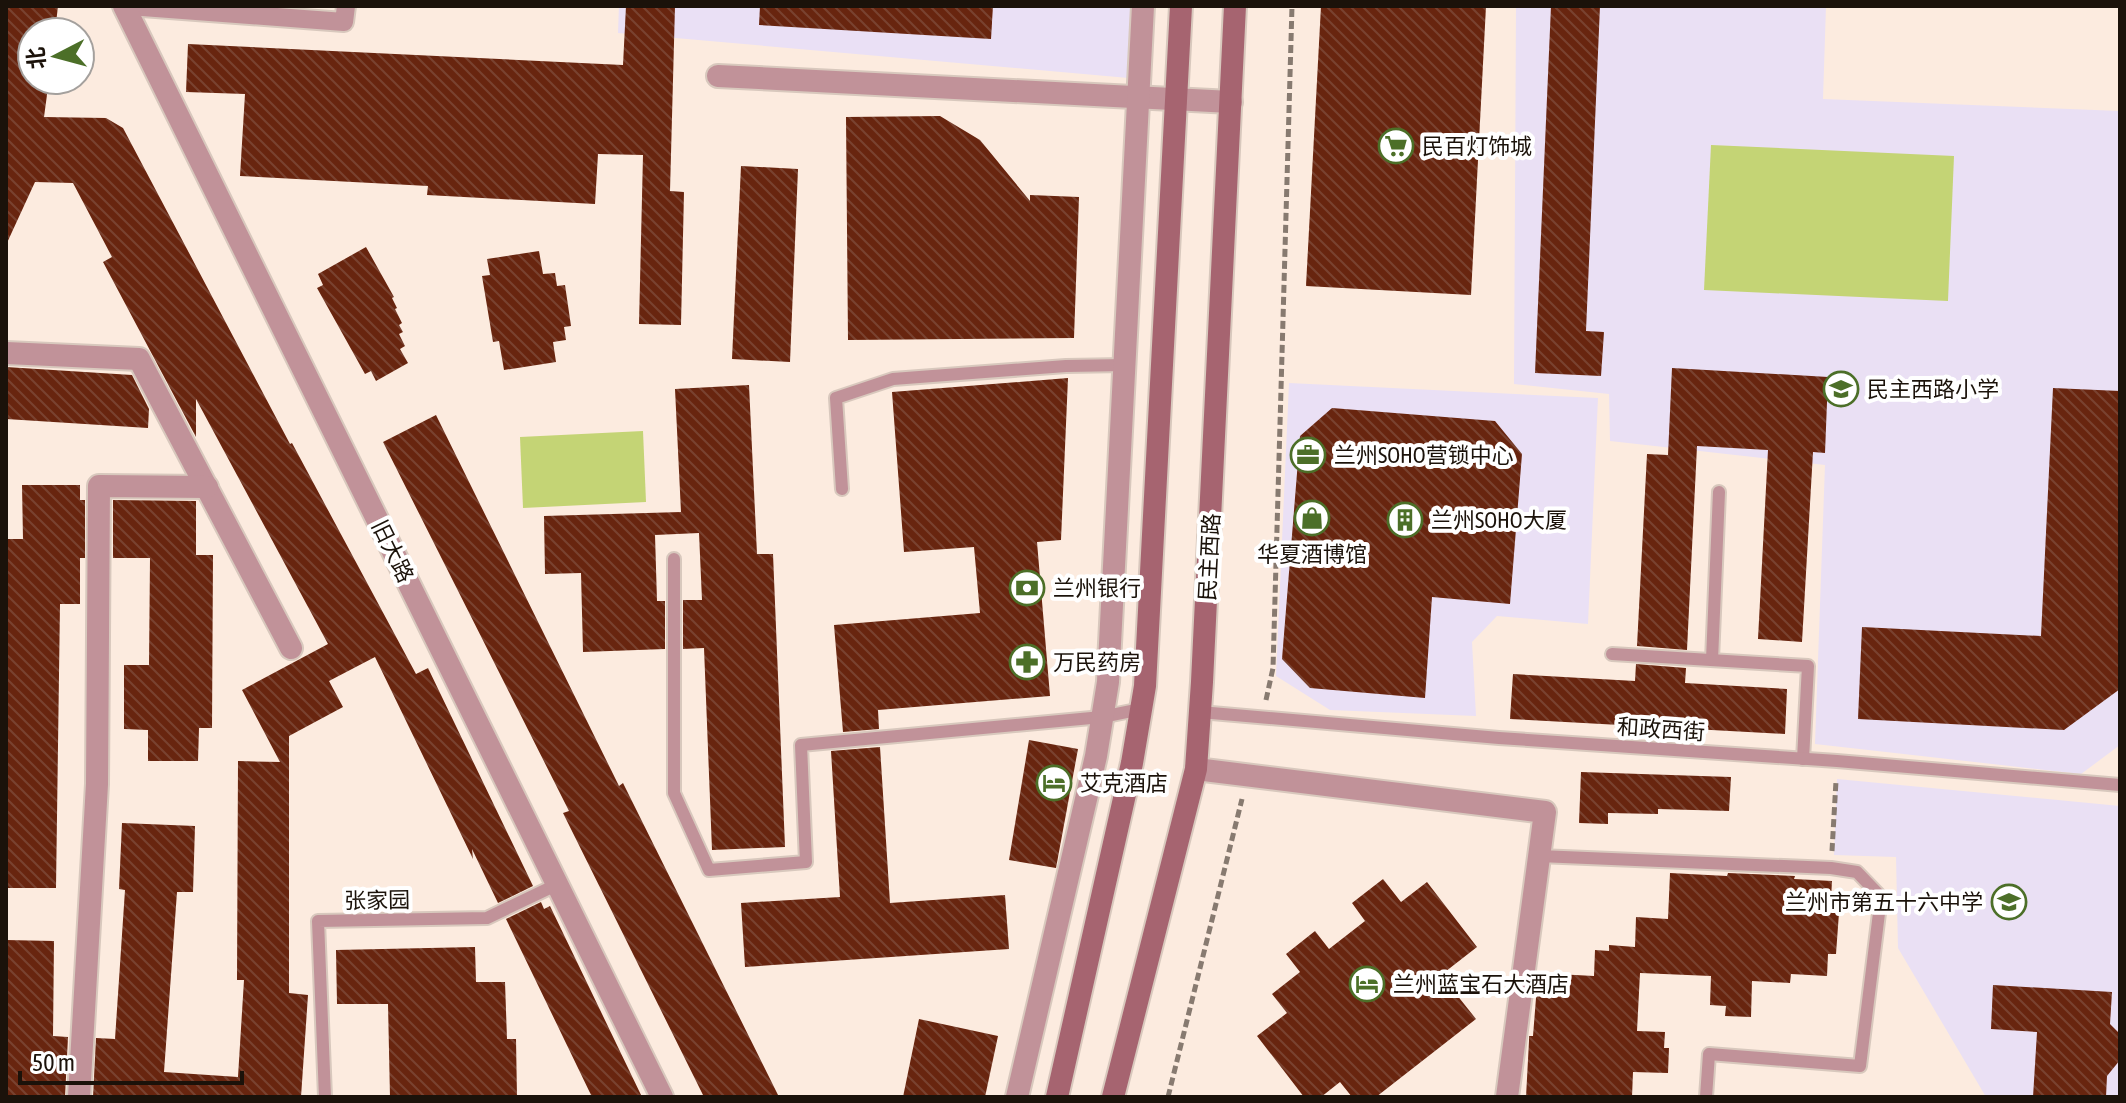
<svg xmlns="http://www.w3.org/2000/svg" width="2126" height="1103" font-family="'Asap Condensed','Noto Sans SC',sans-serif">
<style>
.commercial{fill:#eae0f5}
.education{fill:#eae0f4}
.grass{fill:#c4d475}
.building{fill:url(#building-back-hatch)}
.lines{fill:none;stroke-linecap:round;stroke-linejoin:round}
.service-casing{stroke:#d8c8bd;stroke-width:16}
.pedestrian-casing{stroke:#d8c8bd;stroke-width:22}
.minor-casing{stroke:#d8c8bd;stroke-width:26}
.secondary-casing{stroke:#d8c8bd;stroke-width:26}
.path{stroke:#877a70;stroke-width:5;stroke-dasharray:8 4;stroke-linecap:butt}
.service{stroke:#c19299;stroke-width:12}
.pedestrian{stroke:#c19299;stroke-width:18}
.minor{stroke:#c19299;stroke-width:22}
.secondary{stroke:#a66470;stroke-width:22}
.labels{text-anchor:middle;dominant-baseline:central;stroke-width:8;stroke-linejoin:round;paint-order:stroke}
.poi-label{font-size:22px;fill:#1b120a;stroke:#fff;text-anchor:start}
.street-label{font-size:22px;fill:#1b120a;stroke:#fff}
</style>
<defs>
<pattern id="building-back-hatch" width="6" height="6" patternUnits="userSpaceOnUse" patternTransform="scale(2)"><rect width="6" height="6" fill="#68250f"/><path d="M-1 5l2 2M0 0l6 6M5-1l2 2" fill="none" stroke="#794230"/></pattern>
</defs>
<rect width="100%" height="100%" fill="#fcebdf"/>
<g class="commercial">
<path d="M619 6H1154L1151 80 618 33Z"/>
<path d="M1289 383 1598 398 1588 624 1497 616 1472 642 1476 716 1330 710 1276 676Z"/>
</g>
<g class="education">
<path d="M1516 6H1826L1823 99 2120 111V745L2081 774 1815 744 1825 465 1610 441 1609 394 1514 384Z"/>
<path d="M1837 779 2120 806V1097H1986L1898 948 1896 857 1834 855Z"/>
</g>
<g class="grass">
<path d="M1711 145 1954 156 1948 301 1704 290Z"/>
<path d="M643 431 646 502 523 508 520 437Z"/>
</g>
<g class="building">
<path d="M6 6H58L55 32H32V80H49L44 117 106 118 123 128 290 444 292 443 416 674 428 668 533 886 498 903 472 849 473 859 375 657 329 681 343 707 289 736V993L308 995 301 1097H93L96 1038 115 1039 125 890 119 889 122 823 195 826 193 892H177L164 1072 238 1077 244 980H237L238 761 280 762 242 690 328 644 196 399V437L103 262 112 257 73 183 35 182 6 245Z"/>
<path d="M626 6H675L670 191 684 192 681 325 639 324 643 155 598 154 595 204 427 195 428 186 240 176 245 94 186 92 188 44 623 65Z"/>
<path d="M760 6H993L991 39 759 25Z"/>
<path d="M1321 6H1486L1471 295 1306 286Z"/>
<path d="M1551 6H1600L1586 331 1604 332 1601 376 1535 373Z"/>
<path d="M940 116 980 140 1030 201V195L1079 197 1074 338 848 340 846 117Z"/>
<path d="M741 166 798 169 790 362 732 359Z"/>
<path d="M366 247 394 297 392 298 397 308 395 309 402 323 399 325 403 332 399 334 405 346 400 349 408 363 376 381 371 371 365 374 317 288 323 285 318 274Z"/>
<path d="M539 251 543 274 555 273 557 286 565 285 571 326 564 327 566 340 553 342 556 362 504 370 499 341 493 342 482 276 490 275 487 259Z"/>
<path d="M6 367 132 375 149 409 148 428 6 419Z"/>
<path d="M1672 368 1828 377 1825 453 1813 452 1802 642 1758 639 1768 450 1697 446 1687 650 1637 646 1647 454 1668 455Z"/>
<path d="M1068 378 1061 540 1037 542 1050 696 878 710 879 729 843 732 834 625 980 613 974 547 904 552 892 392Z"/>
<path d="M749 385 757 554H773L785 847 712 850 704 648 683 649V600H702L699 533 655 535 657 601H665V649L583 652 581 573 545 574 544 516 681 512 675 389Z"/>
<path d="M2053 388 2120 391V689L2064 730 1858 719 1862 627 2041 636Z"/>
<path d="M1332 408 1495 421 1522 454 1510 604 1432 597 1425 698 1310 688 1282 659 1300 436Z"/>
<path d="M436 415 619 786 623 783 779 1097H704L563 813 569 811 383 442Z"/>
<path d="M22 485H80V500H85V558H80V604H60L56 888H6V539H23Z"/>
<path d="M113 500 196 501V555H213L212 728H199L198 761H148V730L124 729V665H149L150 558H113Z"/>
<path d="M1636 664 1686 668 1685 683 1787 689 1785 734 1510 719 1513 674 1635 681Z"/>
<path d="M1029 740 1078 749 1056 868 1009 860Z"/>
<path d="M880 747 890 903 1005 895 1009 949 745 967 741 903 840 897 831 751Z"/>
<path d="M1581 772 1731 777 1729 811 1658 809V814L1608 813V824L1579 823Z"/>
<path d="M1670 873 1727 876 1728 873 1795 876 1794 879 1832 881 1831 899H1840L1836 954H1828L1827 976 1791 974 1790 983 1752 981 1751 1017 1725 1016 1726 1006 1710 1005 1711 976 1640 973 1637 1031 1665 1032 1664 1048H1669L1668 1073 1633 1072 1632 1097H1526L1529 1041V1036H1533L1538 973 1594 976 1595 950 1609 951V945L1635 947 1636 917 1668 919Z"/>
<path d="M1383 879 1401 902 1427 882 1477 947 1441 975 1476 1019 1376 1097H1352L1340 1082 1321 1097H1304L1257 1036 1287 1013 1272 994 1300 972 1286 954 1315 931 1329 949 1365 921 1352 903Z"/>
<path d="M541 902 544 909 550 906 642 1097H592L506 919Z"/>
<path d="M6 940 54 941 53 1036 68 1037 65 1097H6Z"/>
<path d="M475 947 476 982H505L507 1039H516L517 1097H390L388 1004H337L336 950Z"/>
<path d="M1993 985 2112 992 2110 1024 2120 1034V1060L2107 1076 2106 1097H2033L2037 1032 1991 1029Z"/>
<path d="M919 1019 998 1036 985 1097H903Z"/>
</g>
<g class="lines">
<g class="service-casing">
<g id="service">
<path d="M842 489 836 398 893 379 1066 366 1125 365"/>
<path d="M674 559V793L709 870 806 862 801 745 1102 717 1141 709"/>
<path d="M1612 654 1808 666 1803 759"/>
<path d="M1712 660 1719 492"/>
<path d="M1200 712 1499 738 1837 761 2120 785"/>
<path d="M1539 856 1831 868 1857 872 1881 897 1860 1066 1709 1054 1706 1097"/>
<path d="M325 1097 318 921 487 918 558 884"/>
</g>
</g>
<g class="pedestrian-casing">
<path id="pedestrian" d="M129 6 344 22 346 6"/>
</g>
<g class="minor-casing">
<g id="minor">
<path d="M124 6 662 1097"/>
<path d="M718 76 1231 102"/>
<path d="M6 353 139 359 291 648"/>
<path d="M1196 769 1545 812 1507 1097"/>
<path d="M79 1097 97 784 99 486 207 487"/>
<path d="M1017 1097 1096 756 1108 682 1143 6"/>
</g>
</g>
<g class="secondary-casing">
<g id="secondary">
<path d="M1057 1097 1132 763 1145 686 1181 6"/>
<path d="M1113 1097 1196 769 1202 682 1235 6"/>
</g>
</g>
<g class="path">
<path d="M1266 700 1273 668 1292 6"/>
<path d="M1832 851 1836 781"/>
<path d="M1168 1097 1242 799"/>
</g>
<use href="#service" class="service"/>
<use href="#pedestrian" class="pedestrian"/>
<use href="#minor" class="minor"/>
<use href="#secondary" class="secondary"/>
</g>
<defs>
<g id="supermarket-ring" transform="scale(1.8)"><circle r="9.5" fill="#fff" stroke="#4c6f28" stroke-width="1.5"/><path d="M-6-5.5h2.5l.6 2H6L4.5 2H-2.5L-4.4-4H-6ZM-1.5 3.2a1.3 1.3 0 1 0 .1 0ZM3 3.2a1.3 1.3 0 1 0 .1 0Z" fill="#4c6f28"/></g>
<g id="school-ring" transform="scale(1.8)"><circle r="9.5" fill="#fff" stroke="#4c6f28" stroke-width="1.5"/><path d="M0-5L7-2L0 1L-7-2ZM-4 1L0 2.5L4 1V4Q0 6-4 4Z" fill="#4c6f28"/></g>
<g id="office-ring" transform="scale(1.8)"><circle r="9.5" fill="#fff" stroke="#4c6f28" stroke-width="1.5"/><path d="M-6-3h4V-5.5h4V-3h4V5H-6ZM-1-4.5V-3h2v-1.5ZM-6 0V1H6V0Z" fill="#4c6f28"/></g>
<g id="shop-ring" transform="scale(1.8)"><circle r="9.5" fill="#fff" stroke="#4c6f28" stroke-width="1.5"/><path d="M-5-2.5h2.3a2.7 3.5 0 0 1 5.4 0H5L5.5 6h-11ZM-1.5-2.5h3a1.5 2.3 0 0 0-3 0Z" fill="#4c6f28"/></g>
<g id="building-ring" transform="scale(1.8)"><circle r="9.5" fill="#fff" stroke="#4c6f28" stroke-width="1.5"/><path d="M-4-6H4V6H1V3H-1V6H-4ZM-2.5-4.3h1.7v1.8h-1.7ZM.8-4.3h1.7v1.8H.8ZM-2.5-1h1.7V.8h-1.7ZM.8-1h1.7V.8H.8Z" fill="#4c6f28"/></g>
<g id="bank-ring" transform="scale(1.8)"><circle r="9.5" fill="#fff" stroke="#4c6f28" stroke-width="1.5"/><path d="M-6-4H6V4H-6ZM0-2.3a2.3 2.3 0 1 0 0 4.6a2.3 2.3 0 1 0 0-4.6Z" fill="#4c6f28"/></g>
<g id="pharmacy-ring" transform="scale(1.8)"><circle r="9.5" fill="#fff" stroke="#4c6f28" stroke-width="1.5"/><path d="M-2-6h4v4h4v4h-4v4h-4v-4h-4v-4h4Z" fill="#4c6f28"/></g>
<g id="hotel-ring" transform="scale(1.8)"><circle r="9.5" fill="#fff" stroke="#4c6f28" stroke-width="1.5"/><path d="M-6-4.5h1.5V1H6V5H4.5V3h-9V5H-6ZM-4 0a1.8 1.8 0 1 1 3.6 0ZM.5 0V-2.5h3Q6-2.5 6 0Z" fill="#4c6f28"/></g>
</defs>
<g fill-rule="evenodd">
<use href="#supermarket-ring" x="1396" y="146"/>
<use href="#school-ring" x="1841" y="389"/>
<use href="#office-ring" x="1308" y="455"/>
<use href="#shop-ring" x="1312" y="518"/>
<use href="#building-ring" x="1405" y="520"/>
<use href="#bank-ring" x="1027" y="588"/>
<use href="#pharmacy-ring" x="1027" y="662"/>
<use href="#hotel-ring" x="1054" y="783"/>
<use href="#school-ring" x="2009" y="902"/>
<use href="#hotel-ring" x="1367" y="984"/>
</g>
<g class="labels">
<g class="poi-label">
<text x="1422" y="146">民百灯饰城</text>
<text x="1867" y="389">民主西路小学</text>
<text x="1334" y="455">兰州SOHO营锁中心</text>
<text x="1431" y="520">兰州SOHO大厦</text>
<text x="1312" y="554" text-anchor="middle">华夏酒博馆</text>
<text x="1053" y="588">兰州银行</text>
<text x="1053" y="662">万民药房</text>
<text x="1080" y="783">艾克酒店</text>
<text x="1983" y="902" text-anchor="end">兰州市第五十六中学</text>
<text x="1393" y="984">兰州蓝宝石大酒店</text>
</g>
<g class="street-label">
<text transform="translate(393 551) rotate(64)">旧大路</text>
<text transform="translate(1209 557) rotate(-87)">民主西路</text>
<text transform="translate(1661 729) rotate(4)">和政西街</text>
<text transform="translate(377 900) rotate(-1)">张家园</text>
</g>
</g>
<rect width="2126" height="1103" fill="none" stroke="#1b120a" stroke-width="16"/>
<g transform="translate(56 56) rotate(264)"><circle r="38" fill="#ffffff" stroke="#a4a09d" stroke-width="2"/>
<path d="M0-6L14 30L0 20L-14 30Z" fill="#4c6f28"/>
<text y="-12" font-size="22" font-weight="bold" text-anchor="middle" fill="#1b120a">北</text>
</g>
<path d="M20 1071v12h222v-12" fill="none" stroke="#1b120a" stroke-width="4"/>
<text x="32" y="1071" font-size="24" fill="#1b120a" stroke="#ffffff" stroke-width="6" paint-order="stroke">50 m</text>
</svg>
